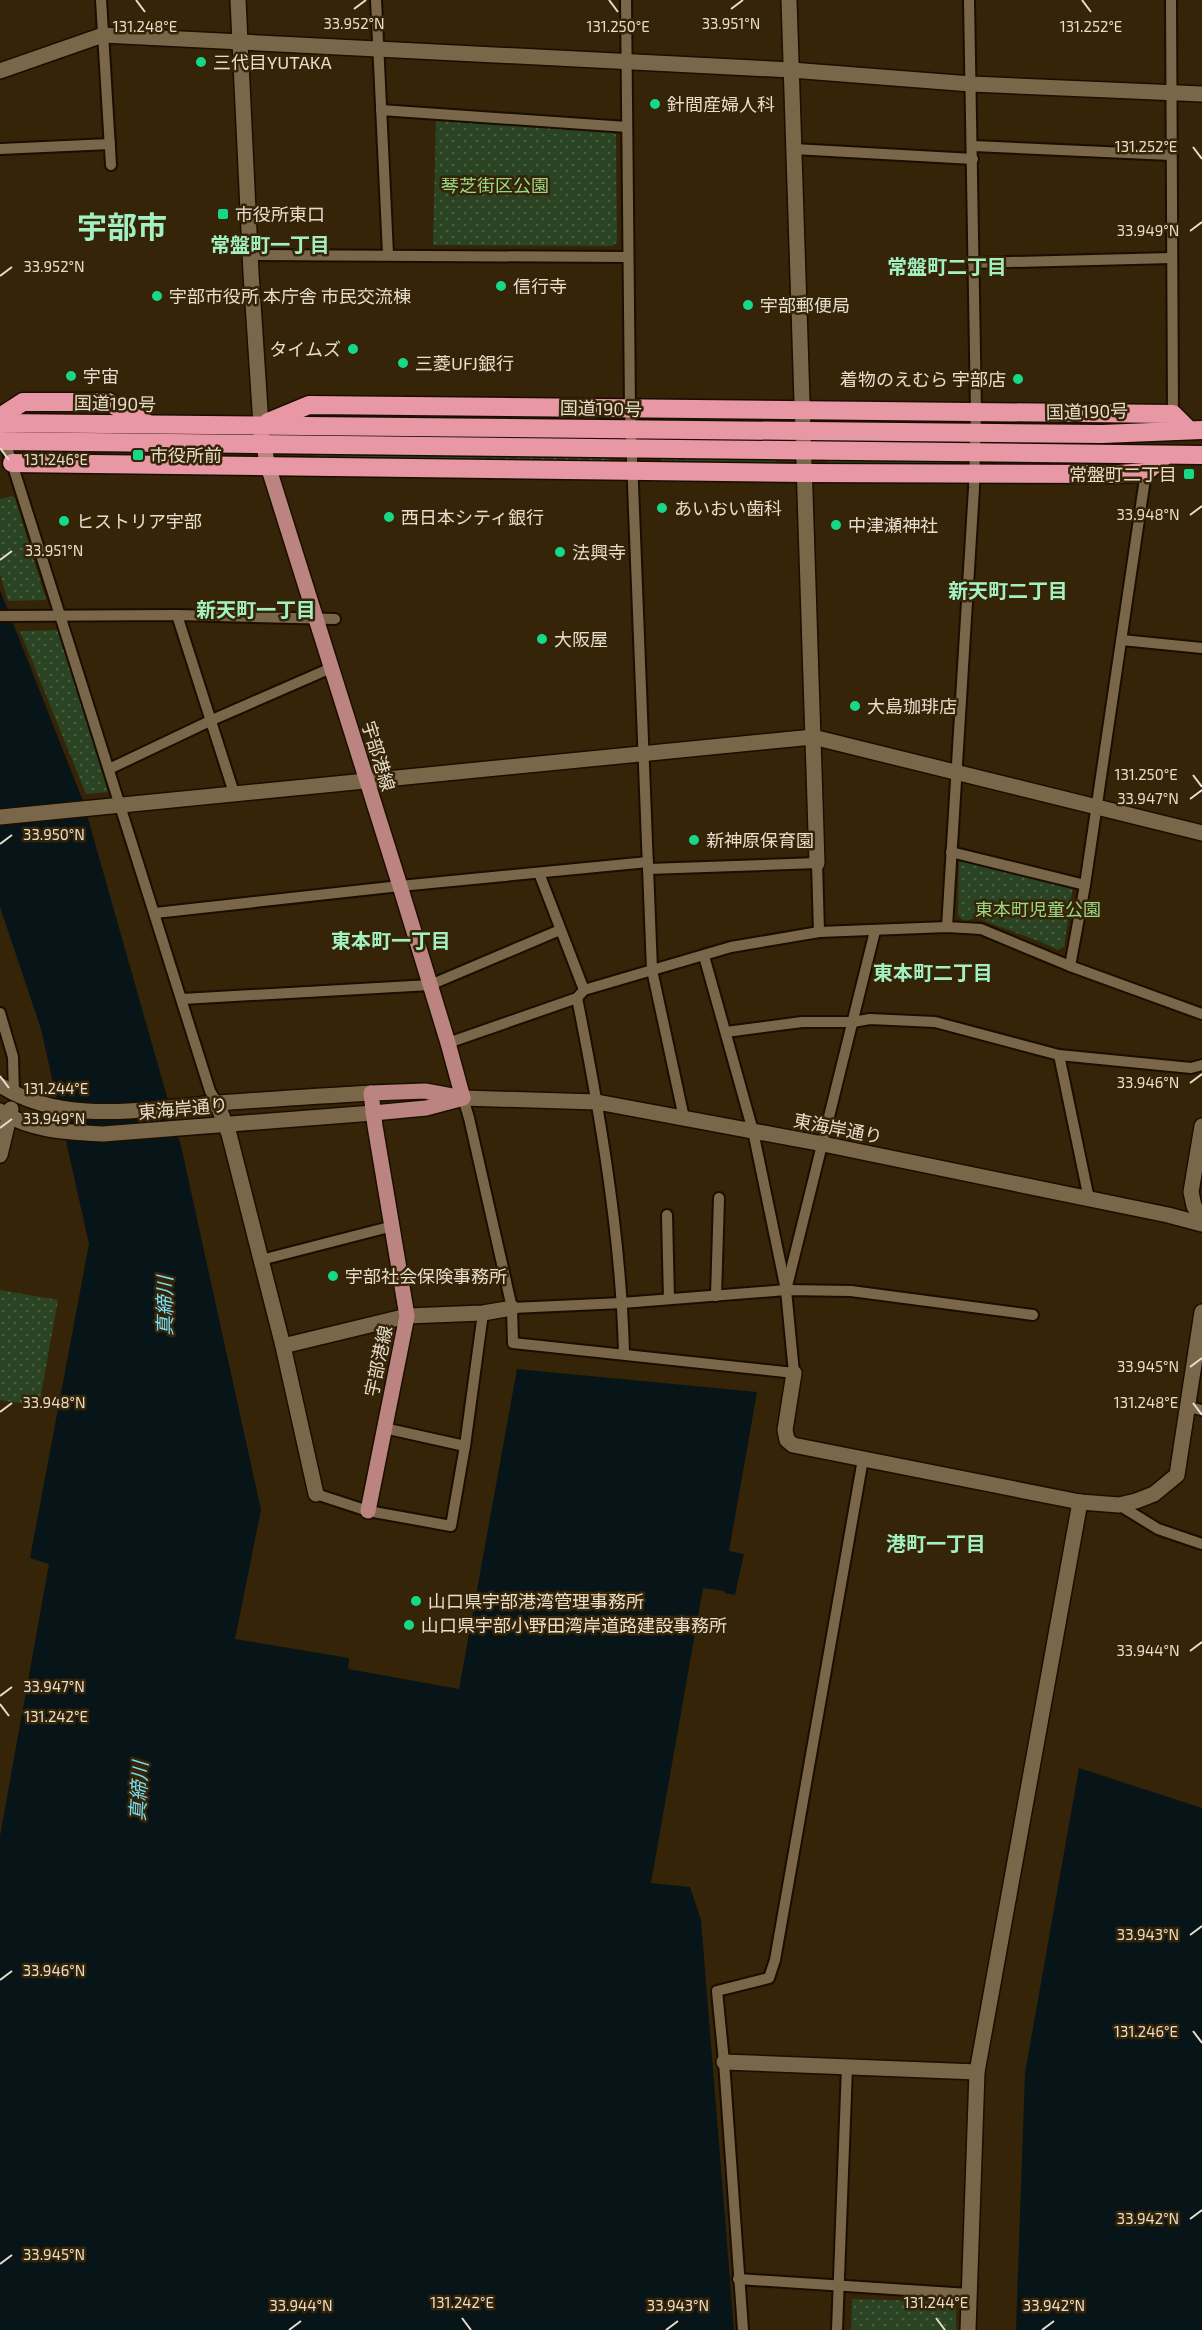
<svg xmlns="http://www.w3.org/2000/svg" width="1202" height="2330" font-family="'Exo 2','Noto Sans JP',sans-serif">
<style>
.grass{fill:url(#grass-dots)}
.water{fill:#081518}
.lines{fill:none;stroke-linecap:round;stroke-linejoin:round}
.street-casing{stroke:#1a0e00;stroke-width:14}
.secondary-casing{stroke:#1a0e00;stroke-width:18}
.primary-casing{stroke:#1a0e00;stroke-width:18}
.highway-casing{stroke:#1a0e00;stroke-width:21}
.street{stroke:#7a674a;stroke-width:10}
.secondary{stroke:#7a674a;stroke-width:15}
.primary{stroke:#bb8480;stroke-width:15}
.highway{stroke:#e798a4;stroke-width:18}
.ticks{fill:none;stroke:#e7ddcc;stroke-width:2}
.poi-dot{fill:#15d989;stroke:#352407;stroke-width:2}
.labels{text-anchor:middle;dominant-baseline:central;stroke-width:5;stroke-linejoin:round;paint-order:stroke}
.poi-label{font-size:18px;fill:#e7ddcc;stroke:#352407;text-anchor:start}
.park-label{font-size:18px;fill:#9bd886;stroke:#352407}
.street-label{font-size:18px;fill:#e7ddcc;stroke:#352407}
.neighbourhood-label{font-size:20px;font-weight:bold;fill:#a3f1c3;stroke:#352407}
.water-label{font-size:20px;font-style:italic;fill:#76def5;stroke:#352407}
.town-label{font-size:30px;font-weight:bold;fill:#a3f1c3;stroke:#352407}
.ticks-label{font-size:15px;text-anchor:middle;fill:#e7ddcc;stroke:#352407;stroke-width:5;stroke-linejoin:round;paint-order:stroke}
</style>
<defs>
<pattern id="grass-dots" width="8" height="8" patternUnits="userSpaceOnUse" patternTransform="scale(1.5)"><rect width="8" height="8" fill="#2a4322"/><path d="M2 2h.1M6 6h.1" fill="none" stroke="#495e41" stroke-width="1.8" stroke-linecap="round"/></pattern>
</defs>
<rect width="100%" height="100%" fill="#352407"/>
<g class="grass">
<path d="M436 121 612 131 616 135 617 242 613 246 433 245Z"/>
<path d="M314 409 605 416 602 419 314 415Z"/>
<path d="M662 414 779 418 776 422 663 421Z"/>
<path d="M829 415 945 416V423L828 421Z"/>
<path d="M318 454 610 458 609 466 314 458Z"/>
<path d="M662 458 776 459 777 467 659 463Z"/>
<path d="M828 460 948 462 947 468 827 465Z"/>
<path d="M998 462 1119 463V469L996 467Z"/>
<path d="M12 496 15 498 46 600 8 601 0 574V499Z"/>
<path d="M59 630 108 792 86 794 20 631Z"/>
<path d="M966 858 1073 887 1064 947 1058 950 1041 942 977 918 964 921 958 915 959 862Z"/>
<path d="M0 1290 58 1300 39 1406 0 1400Z"/>
<path d="M852 2299 956 2302V2330H851Z"/>
</g>
<g class="water">
<path d="M0 590 83 801 181 1146 261 1510 235 1639 349 1658 348 1669 459 1689 517 1369 757 1392 729 1551 744 1554 735 1595 725 1593 724 1591 703 1588 651 1883 690 1887 701 1920 734 2330H0V1836L49 1564 30 1558 89 1244 41 1029 0 907Z"/>
<path d="M1079 1768 1202 1808V2330H1016L1025 2073Z"/>
</g>
<g class="lines">
<g class="street-casing">
<g id="street">
<path d="M101 0 111 165"/>
<path d="M376 0 388 254"/>
<path d="M626 0 630 408 652 970 684 1118"/>
<path d="M1171 0 1173 414"/>
<path d="M381 110 627 127"/>
<path d="M973 146 1171 155"/>
<path d="M0 149 110 144"/>
<path d="M794 149 973 159"/>
<path d="M250 255 627 257"/>
<path d="M973 263 1172 258"/>
<path d="M5 441 210 1091 217 1103"/>
<path d="M177 615 234 793"/>
<path d="M0 616 177 615 335 619"/>
<path d="M1122 640 1202 648"/>
<path d="M109 769 212 720 331 668"/>
<path d="M951 852 1085 885"/>
<path d="M648 869 817 863 819 932"/>
<path d="M539 873 584 990"/>
<path d="M155 913 400 886 648 862"/>
<path d="M947 927 974 488 976 412 969 0"/>
<path d="M1070 966 1085 885 1146 472"/>
<path d="M577 998C600 1113 621 1236 624 1353"/>
<path d="M182 999 430 985 560 930"/>
<path d="M0 1013 13 1057 14 1095"/>
<path d="M726 1032 802 1022H853L870 1019 935 1022 1059 1055 1191 1068 1202 1065"/>
<path d="M448 1043 577 998 584 990 731 947 819 932 947 927 981 929 1070 966 1202 1014"/>
<path d="M1059 1055 1089 1199"/>
<path d="M463 1098 469 1118 512 1308 513 1343 794 1373 786 1290 753 1131 704 956"/>
<path d="M667 1215 669 1299"/>
<path d="M261 1260 393 1226"/>
<path d="M787 1286 875 931"/>
<path d="M716 1296 719 1198"/>
<path d="M512 1308 622 1303 786 1290 851 1291 1033 1315"/>
<path d="M1188 1407 1202 1410"/>
<path d="M384 1428 465 1446"/>
<path d="M316 1494 368 1511 451 1526 465 1446 483 1313"/>
<path d="M1119 1505 1158 1529 1202 1544"/>
<path d="M738 2279 969 2294"/>
<path d="M743 2330 724 2062 717 1991 769 1978 775 1960 863 1459"/>
<path d="M837 2330 847 2067"/>
</g>
</g>
<g class="secondary-casing">
<g id="secondary">
<path d="M238 0 251 273 261 425"/>
<path d="M789 0 817 863"/>
<path d="M0 71 103 35 791 70 971 84 1202 94"/>
<path d="M0 817 813 737 1202 833"/>
<path d="M0 1085C65 1127 147 1108 220 1103 270 1099 321 1096 371 1093"/>
<path d="M463 1098 597 1102 823 1144 1168 1215 1202 1224"/>
<path d="M217 1103 229 1134 283 1346 407 1316 483 1313 512 1308"/>
<path d="M0 1111C31 1131 67 1132 103 1134L373 1113"/>
<path d="M1202 1126 1191 1192 1194 1206 1202 1219"/>
<path d="M0 1155 11 1109"/>
<path d="M283 1346 316 1494"/>
<path d="M794 1373 785 1430 787 1440 793 1445 1080 1502 1119 1505 1136 1501 1154 1494 1177 1475 1202 1312"/>
<path d="M724 2062 977 2072"/>
<path d="M968 2330 977 2072 1080 1502"/>
</g>
</g>
<g class="primary-casing">
<g id="primary">
<path d="M261 433 268 466 400 886 448 1043 463 1098"/>
<path d="M373 1113 426 1108 460 1099"/>
<path d="M368 1511 407 1316 375 1126 371 1093 425 1091 463 1098"/>
</g>
</g>
<g class="highway-casing">
<g id="highway">
<path d="M0 417 23 402H108L145 422"/>
<path d="M268 422 309 405 1173 414 1188 429"/>
<path d="M0 423 1102 434 1202 430"/>
<path d="M0 441 1202 455"/>
<path d="M12 463 804 473 1119 474 1146 472 1166 455"/>
</g>
</g>
<use href="#street" class="street"/>
<use href="#secondary" class="secondary"/>
<use href="#primary" class="primary"/>
<use href="#highway" class="highway"/>
</g>
<path class="ticks" d="M136 0 145 12M609 0 618 12M1082 0 1091 12M354 9 366 0M731 9 743 0M1193 147 1202 159M1190 231 1202 222M0 276 12 267M0 448 9 460M1190 515 1202 506M0 560 12 551M1193 775 1202 787M1190 799 1202 790M0 844 12 835M0 1076 9 1088M1190 1083 1202 1074M0 1128 12 1119M1190 1367 1202 1358M1193 1403 1202 1415M0 1412 12 1403M1190 1651 1202 1642M0 1696 12 1687M0 1704 9 1716M1190 1935 1202 1926M0 1980 12 1971M1193 2031 1202 2043M1190 2219 1202 2210M0 2264 12 2255M462 2318 471 2330M936 2318 945 2330M289 2330 301 2321M666 2330 678 2321M1042 2330 1054 2321"/>
<g class="poi-dot">
<circle cx="201" cy="62" r="6"/>
<circle cx="655" cy="104" r="6"/>
<rect x="217" y="208" width="12" height="12" rx="3"/>
<circle cx="501" cy="286" r="6"/>
<circle cx="157" cy="296" r="6"/>
<circle cx="748" cy="305" r="6"/>
<circle cx="353" cy="349" r="6"/>
<circle cx="403" cy="363" r="6"/>
<circle cx="71" cy="376" r="6"/>
<circle cx="1018" cy="379" r="6"/>
<rect x="132" y="449" width="12" height="12" rx="3"/>
<rect x="1183" y="468" width="12" height="12" rx="3"/>
<circle cx="662" cy="508" r="6"/>
<circle cx="389" cy="517" r="6"/>
<circle cx="64" cy="521" r="6"/>
<circle cx="836" cy="525" r="6"/>
<circle cx="560" cy="552" r="6"/>
<circle cx="542" cy="639" r="6"/>
<circle cx="855" cy="706" r="6"/>
<circle cx="694" cy="840" r="6"/>
<circle cx="333" cy="1276" r="6"/>
<circle cx="416" cy="1601" r="6"/>
<circle cx="409" cy="1625" r="6"/>
</g>
<g class="labels">
<g class="poi-label">
<text x="213" y="62">三代目YUTAKA</text>
<text x="667" y="104">針間産婦人科</text>
<text x="235" y="214">市役所東口</text>
<text x="513" y="286">信行寺</text>
<text x="169" y="296">宇部市役所 本庁舎 市民交流棟</text>
<text x="760" y="305">宇部郵便局</text>
<text x="341" y="349" text-anchor="end">タイムズ</text>
<text x="415" y="363">三菱UFJ銀行</text>
<text x="83" y="376">宇宙</text>
<text x="1006" y="379" text-anchor="end">着物のえむら 宇部店</text>
<text x="150" y="455">市役所前</text>
<text x="1177" y="474" text-anchor="end">常盤町二丁目</text>
<text x="674" y="508">あいおい歯科</text>
<text x="401" y="517">西日本シティ銀行</text>
<text x="76" y="521">ヒストリア宇部</text>
<text x="848" y="525">中津瀬神社</text>
<text x="572" y="552">法興寺</text>
<text x="554" y="639">大阪屋</text>
<text x="867" y="706">大島珈琲店</text>
<text x="706" y="840">新神原保育園</text>
<text x="345" y="1276">宇部社会保険事務所</text>
<text x="428" y="1601">山口県宇部港湾管理事務所</text>
<text x="421" y="1625">山口県宇部小野田湾岸道路建設事務所</text>
</g>
<g class="park-label">
<text x="495" y="185">琴芝街区公園</text>
<text x="1038" y="909">東本町児童公園</text>
</g>
<g class="street-label">
<text transform="translate(115 403) rotate(1)">国道190号</text>
<text transform="translate(601 408) rotate(1)">国道190号</text>
<text transform="translate(1087 411) rotate(-1)">国道190号</text>
<text transform="translate(379 756) rotate(73)">宇部港線</text>
<text transform="translate(183 1108) rotate(-5)">東海岸通り</text>
<text transform="translate(838 1128) rotate(11)">東海岸通り</text>
<text transform="translate(378 1361) rotate(-78)">宇部港線</text>
</g>
<g class="neighbourhood-label">
<text x="270" y="244">常盤町一丁目</text>
<text x="947" y="266">常盤町二丁目</text>
<text x="1008" y="590">新天町二丁目</text>
<text x="256" y="609">新天町一丁目</text>
<text x="391" y="940">東本町一丁目</text>
<text x="933" y="972">東本町二丁目</text>
<text x="936" y="1543">港町一丁目</text>
</g>
<g class="water-label">
<text transform="translate(164 1306) rotate(-90)">真締川</text>
<text transform="translate(138 1791) rotate(-87)">真締川</text>
</g>
<g class="town-label">
<text x="122" y="226">宇部市</text>
</g>
</g>
<g class="ticks-label">
<text x="354" y="29">33.952°N</text>
<text x="731" y="29">33.951°N</text>
<text x="145" y="32">131.248°E</text>
<text x="618" y="32">131.250°E</text>
<text x="1091" y="32">131.252°E</text>
<text x="1146" y="152">131.252°E</text>
<text x="1148" y="236">33.949°N</text>
<text x="54" y="272">33.952°N</text>
<text x="56" y="465">131.246°E</text>
<text x="1148" y="520">33.948°N</text>
<text x="54" y="556">33.951°N</text>
<text x="1146" y="780">131.250°E</text>
<text x="1148" y="804">33.947°N</text>
<text x="54" y="840">33.950°N</text>
<text x="1148" y="1088">33.946°N</text>
<text x="56" y="1094">131.244°E</text>
<text x="54" y="1124">33.949°N</text>
<text x="1148" y="1372">33.945°N</text>
<text x="54" y="1408">33.948°N</text>
<text x="1146" y="1408">131.248°E</text>
<text x="1148" y="1656">33.944°N</text>
<text x="54" y="1692">33.947°N</text>
<text x="56" y="1722">131.242°E</text>
<text x="1148" y="1940">33.943°N</text>
<text x="54" y="1976">33.946°N</text>
<text x="1146" y="2037">131.246°E</text>
<text x="1148" y="2224">33.942°N</text>
<text x="54" y="2260">33.945°N</text>
<text x="462" y="2308">131.242°E</text>
<text x="936" y="2308">131.244°E</text>
<text x="301" y="2311">33.944°N</text>
<text x="678" y="2311">33.943°N</text>
<text x="1054" y="2311">33.942°N</text>
</g>
</svg>
